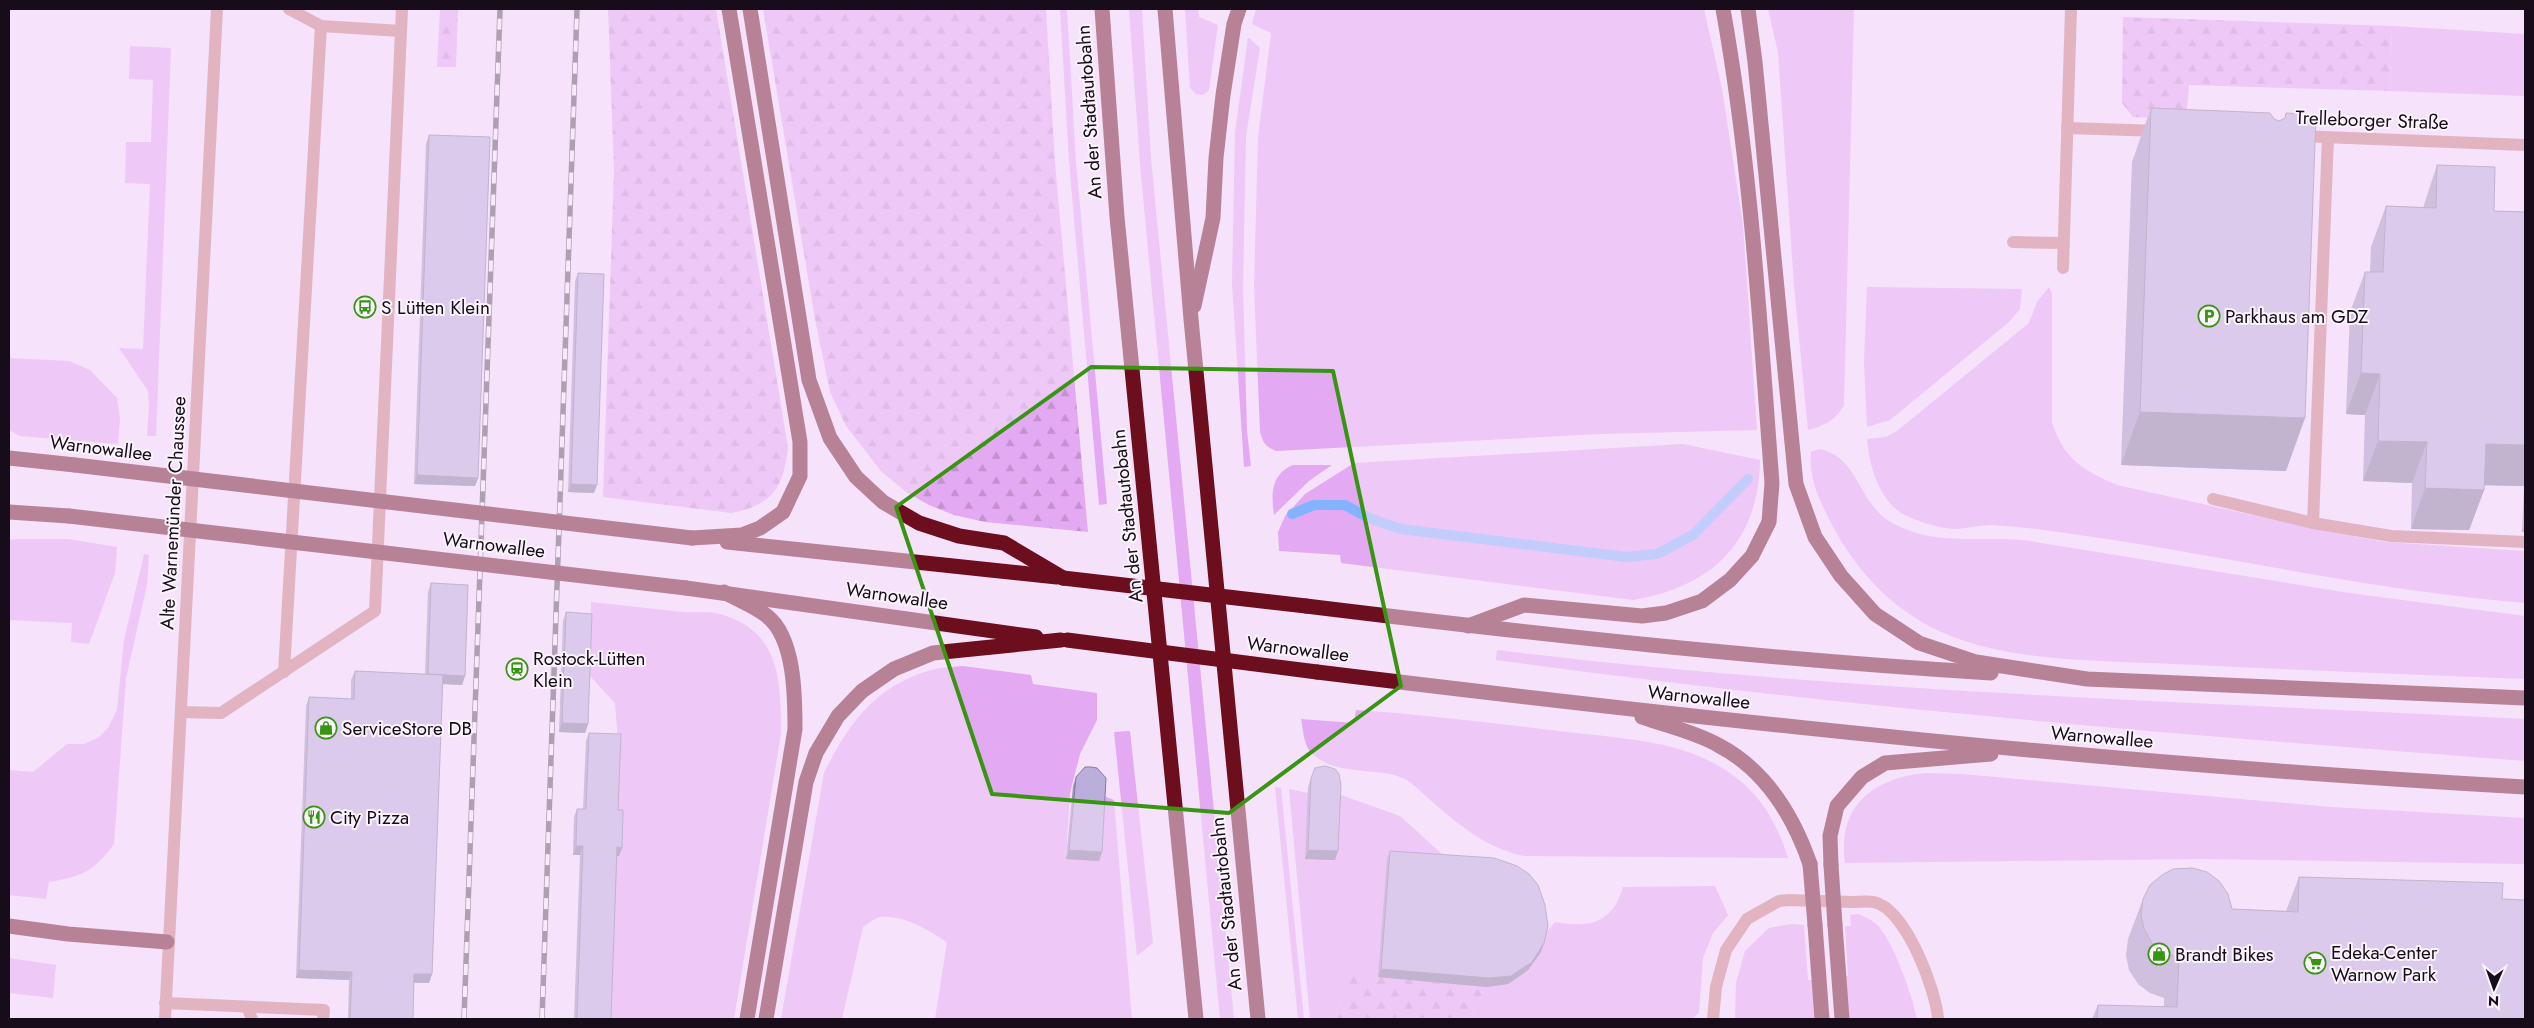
<svg xmlns="http://www.w3.org/2000/svg" width="2534" height="1028" font-family="Jost,sans-serif">
<style>
.grass{fill:#e4a9f3}
.forest{fill:url(#forest-firs)}
.lines{fill:none;stroke-linecap:round;stroke-linejoin:round}
.stream{stroke:#83b3ff;stroke-width:10}
.minor{stroke:#c97d7e;stroke-width:12}
.highway{stroke:#6d0e1e;stroke-width:15}
.rail-casing{stroke:#5c4e5f;stroke-width:5.5}
.rail{stroke:#fbf4fc;stroke-width:4;stroke-dasharray:11;stroke-linecap:butt}
.highway-bridge{stroke:#6d0e1e;stroke-width:15}
.wall{fill:#a296bc}
.shaded-wall{fill:#847a99}
.building{fill:#bcaedb;stroke:#847a99}
.marked{fill:none;stroke:#389512;stroke-width:4;stroke-linejoin:round}
.labels{text-anchor:middle;dominant-baseline:central;stroke-width:4;stroke-linejoin:round;paint-order:stroke}
.street-label{font-size:19px;fill:#170c1a;stroke:#fbf4fc}
.poi-label{font-size:19px;fill:#170c1a;stroke:#fbf4fc;text-anchor:start}
</style>
<defs>
<pattern id="forest-firs" width="22" height="20" patternUnits="userSpaceOnUse" patternTransform="scale(1.25)"><rect width="22" height="20" fill="#e4a9f3"/><path d="M5 1l3.5 6h-7zM16 11l3.5 6h-7z" fill="#c390d0"/></pattern>
</defs>
<rect width="100%" height="100%" fill="#f5e2fa"/>
<g class="grass">
<path d="M1060 9H1067L1076 162 1107 504 1099 505 1069 161Z"/>
<path d="M1129 9H1142L1151 158 1234 1019H1220L1140 164Z"/>
<path d="M1185 9H1198L1199 17 1218 25 1209 90 1203 95 1196 94 1190 88Z"/>
<path d="M1256 9H1704L1722 89 1743 225 1757 430 1601 434 1276 451C1266 447 1263 443 1260 432L1254 286 1258 137 1271 33 1252 24Z"/>
<path d="M1768 9H1854L1844 405C1836 420 1824 426 1808 430L1794 286 1778 52Z"/>
<path d="M2392 26 2525 34V96L2390 91Z"/>
<path d="M1248 37 1260 48 1246 136 1243 286 1247 431 1251 466 1244 467 1232 283 1235 133Z"/>
<path d="M130 46 171 48 156 436H147L149 407 148 391 119 348 143 349 150 184 125 183 126 142H151L153 80 129 79Z"/>
<path d="M1867 287 2022 289 2020 309 2009 322 1890 420 1867 427 1864 363Z"/>
<path d="M2049 287 2052 293V422C2064 459 2082 470 2117 485L2315 529 2385 542 2525 551V603C2366 590 2210 552 2051 531 2031 528 2011 526 1991 525 1980 525 1969 528 1957 529 1940 529 1919 522 1903 514 1879 500 1869 465 1867 439L1886 437 1897 431 2029 323 2037 302Z"/>
<path d="M9 358 69 361 90 370 117 398 120 419 118 444 20 436 9 430Z"/>
<path d="M1683 444 1760 460C1759 542 1712 587 1633 600L1341 563 1340 555 1279 551 1278 532 1285 516 1305 494 1354 463Z"/>
<path d="M1820 449C1859 458 1858 502 1889 521 1933 547 1975 536 2023 540L2349 593 2525 616V679C2408 674 2291 670 2175 664 2109 661 2024 662 1962 640 1901 620 1857 575 1829 519 1818 497 1809 477 1811 452Z"/>
<path d="M1293 465H1332L1309 481 1274 515C1271 494 1271 474 1293 465Z"/>
<path d="M20 539H68L117 547 115 573 89 644 71 642 72 623 9 620V540Z"/>
<path d="M144 554 149 555 147 585 126 678 114 844C93 872 83 876 49 882L46 899 9 895V770L33 772 67 744H84L98 738 108 728 117 710 124 640Z"/>
<path d="M591 602C622 605 652 609 682 612 694 613 708 611 720 614 781 631 781 682 781 734L734 1019H608L614 856H619L615 819 618 742 615 703 590 676Z"/>
<path d="M1497 650C1838 692 2182 701 2525 719V761C2182 735 1838 707 1496 660Z"/>
<path d="M963 666 1031 675 1033 684 1097 693V720L1080 754 1070 793 1066 858 1104 796 1114 800 1132 1019H935L947 942C928 930 904 914 880 917 875 918 868 924 863 927L842 1019H781L824 773C848 725 874 687 928 671 939 667 952 667 963 666Z"/>
<path d="M1356 710C1426 715 1496 723 1567 732 1616 738 1674 740 1717 765 1756 787 1775 817 1788 858L1524 856C1484 847 1461 826 1430 800 1423 794 1415 785 1407 780 1382 766 1340 777 1315 756 1303 747 1304 733 1301 719L1354 723Z"/>
<path d="M1130 731 1153 943 1137 956 1114 732Z"/>
<path d="M1926 773 1962 774 2331 807 2525 818V864L2200 859 1845 863C1837 806 1873 778 1926 773Z"/>
<path d="M1275 787 1281 788 1304 1019H1298Z"/>
<path d="M1289 789 1308 793 1338 794 1400 816 1453 864 1378 977 1352 974 1334 1019H1310Z"/>
<path d="M1715 886 1728 915 1713 933 1703 958 1699 1013 1692 1019H1470L1486 987 1545 934 1555 922C1590 928 1612 924 1623 887Z"/>
<path d="M1858 914C1863 916 1870 919 1875 923 1892 937 1913 997 1917 1019H1842L1839 976H1848L1845 926H1851L1850 915Z"/>
<path d="M1791 924 1804 925 1808 980H1819L1822 1019H1735L1736 983 1745 951 1769 928Z"/>
<path d="M9 958 56 965 53 998 9 993Z"/>
</g>
<g class="forest">
<path d="M440 9H458L456 67H437Z"/>
<path d="M608 9H716L788 448C783 489 772 505 731 513L603 497 614 170Z"/>
<path d="M763 9H1046L1055 163 1088 532 985 522 954 515 929 505 906 492 881 471 846 426 830 392 815 319Z"/>
<path d="M2123 17 2392 26 2390 91 2189 85 2186 119 2133 117 2122 103Z"/>
<path d="M1352 974 1486 987 1470 1019H1334Z"/>
</g>
<g class="lines">
<path class="stream" d="M1292 514 1314 505H1345L1369 518 1401 529 1626 557 1657 554 1693 535 1748 479"/>
<g class="minor">
<path d="M289 9 321 26 401 31"/>
<path d="M2067 128 2160 131"/>
<path d="M2298 136 2525 145"/>
<path d="M2013 242 2063 243"/>
<path d="M2063 268 2071 9"/>
<path d="M2213 499 2313 523 2391 536 2525 542"/>
<path d="M2313 523 2328 137"/>
<path d="M284 672 321 26"/>
<path d="M182 712 221 713 375 611 402 9"/>
<path d="M165 1003 324 1010 323 1019"/>
<path d="M247 1007 252 1019"/>
<path d="M165 1019 217 9"/>
<path d="M1713 1019 1716 987 1726 950 1747 919 1779 901 1789 900C1810 901 1830 901 1851 902 1858 902 1867 901 1874 902 1906 909 1936 990 1938 1019"/>
</g>
<g class="highway">
<path d="M750 9 809 380 830 438 856 477 883 502 919 523 959 536 1004 543 1063 578"/>
<path d="M1102 9 1117 217 1196 1019"/>
<path d="M1165 9 1191 319 1258 1019"/>
<path d="M1748 9 1755 62 1796 484 1815 537 1841 576 1875 614 1919 643 1976 662 2087 679 2525 698"/>
<path d="M1194 306 1213 218 1216 158 1223 95 1234 24 1239 9"/>
<path d="M9 458 75 465"/>
<path d="M9 512 69 516"/>
<path d="M692 538 742 535 760 528 783 512 800 476V442L729 9"/>
<path d="M727 542 1057 577"/>
<path d="M686 588 1036 637"/>
<path d="M724 592C738 600 755 606 767 616 795 638 795 697 795 729L747 1019"/>
<path d="M1306 606C1534 634 1762 659 1991 673"/>
<path d="M1468 626 1524 605 1642 616 1666 613 1702 601 1730 580 1752 556 1769 522 1772 483C1760 325 1751 165 1723 9"/>
<path d="M1317 672C1718 721 2121 765 2525 787"/>
<path d="M1642 717C1667 726 1695 732 1718 745 1766 770 1793 815 1810 864"/>
<path d="M1831 865 1830 836 1837 806 1862 777 1885 763 1991 754"/>
<path d="M1815 925 1822 1019"/>
<path d="M1835 925 1842 1019"/>
<path d="M9 926 68 934 167 942"/>
<path d="M766 1019 806 782 816 753 838 716 862 691 894 669 933 653 1061 640"/>
</g>
<g class="rail-casing">
<g id="rail">
<path d="M464 1019 500 9"/>
<path d="M542 1019 577 9"/>
</g>
</g>
<use href="#rail" class="rail"/>
<g class="highway-bridge">
<path d="M75 465 692 538"/>
<path d="M69 516 686 588"/>
<path d="M1063 578 1306 606"/>
<path d="M1067 640 1317 672"/>
<path d="M1810 864 1815 925"/>
<path d="M1831 865 1835 925"/>
</g>
</g>
<g class="wall">
<path d="M2151 108 2286 471 2121 465 2132 162Z"/>
<path d="M429 135 478 478 475 486 414 484 426 144Z"/>
<path d="M2437 165 2494 211 2525 212V532H2522L2524 486 2484 485V490L2469 530 2411 529 2412 483 2363 481 2365 415 2346 414 2350 312 2365 272H2370L2371 247 2386 206 2423 208Z"/>
<path d="M578 273 594 493 568 492 575 281Z"/>
<path d="M431 583 465 676 462 685 442 684 432 974 429 983H414L413 1019H348L349 980 296 978 306 706 309 697 351 699V680L355 671 425 674 428 592Z"/>
<path d="M566 612 588 724 585 733 559 732 563 621Z"/>
<path d="M589 733 618 810 622 848 619 856H617L611 1019H574L580 855H573L574 817 577 809H583L586 741Z"/>
<path d="M1315 768 1335 860 1305 859 1308 787Z"/>
<path d="M1076 777 1102 852 1099 861 1066 859 1073 786Z"/>
<path d="M1390 851 1544 943 1541 952 1528 970 1508 984 1486 987 1378 977 1387 859Z"/>
<path d="M2299 877 2502 899 2525 1019H2092L2098 1005 2164 1007V998L2150 993 2138 984 2129 970 2126 955 2128 939 2143 899 2232 909 2286 911Z"/>
</g>
<g class="shaded-wall">
<path d="M2361 373 2380 374 2365 415 2346 414Z"/>
<path d="M2140 412 2305 418 2286 471 2121 465Z"/>
<path d="M2378 441 2427 442 2412 483 2363 481Z"/>
<path d="M2486 444 2525 445V483L2524 486 2471 485Z"/>
<path d="M417 475 478 478 475 486 414 484Z"/>
<path d="M571 484 597 485 594 493 568 492Z"/>
<path d="M2425 488 2484 490 2469 530 2411 529Z"/>
<path d="M2525 525V532H2522Z"/>
<path d="M428 674 465 676 462 685 425 683Z"/>
<path d="M562 723 588 724 585 733 559 732Z"/>
<path d="M576 846H583L580 855H573Z"/>
<path d="M617 847 622 848 619 856H614Z"/>
<path d="M1069 850 1102 852 1099 861 1066 859Z"/>
<path d="M1308 850 1338 851 1335 860 1305 859Z"/>
<path d="M1544 943 1541 952 1528 970 1508 984 1486 987 1378 977 1381 969Z"/>
<path d="M299 970 352 972 349 980 296 978Z"/>
<path d="M414 974H432L429 983 411 982Z"/>
</g>
<g class="building">
<path d="M2151 108 2270 113 2274 119 2279 121 2285 118 2286 113 2316 115 2305 418 2140 412Z"/>
<path d="M429 135 490 137 478 478 417 475Z"/>
<path d="M2437 165 2495 167 2494 211 2525 212V445L2486 444 2484 490 2425 488 2427 442 2378 441 2380 374 2361 373 2365 272H2383L2386 206 2436 208Z"/>
<path d="M578 273 604 274 597 485 571 484Z"/>
<path d="M431 583 468 585 465 676 428 674Z"/>
<path d="M566 612 592 614 588 724 562 723Z"/>
<path d="M355 671 443 675 432 974H414L413 1019H350L352 972 299 970 309 697 354 699Z"/>
<path d="M589 733 621 734 618 810H623L622 848 617 847 611 1019H577L583 846H576L577 809H586Z"/>
<path d="M1325 766 1335 769 1339 774 1341 785 1338 851 1308 850 1311 778 1315 768Z"/>
<path d="M1085 767H1091L1097 768 1106 778 1102 852 1069 850 1076 777Z"/>
<path d="M1390 851 1494 858 1517 866 1529 874 1538 885 1545 905 1548 926 1544 943 1532 962 1511 976 1489 978 1381 969Z"/>
<path d="M2192 868 2207 872 2219 881 2228 894 2232 909 2298 912 2299 877 2503 883 2502 899 2525 900V1019H2097L2098 1005 2177 1007 2179 958 2165 953 2152 943 2144 929 2141 915 2143 899 2150 885 2162 875 2173 869Z"/>
</g>
<path d="M0 0H2534V1028H0ZM1091 367 1333 371 1401 686 1229 813 992 794 896 507Z" fill="#f5e2fa" fill-opacity=".55" fill-rule="evenodd"/>
<path class="marked" d="M1091 367 1333 371 1401 686 1229 813 992 794 896 507Z"/>
<defs>
<g id="bus-ring" transform="scale(1.125)"><circle r="9.5" fill="#fbf4fc" stroke="#389512" stroke-width="1.5"/><path d="M-5-6H5V4H4V6H2V4H-2V6H-4V4H-5ZM-3.5-4V0h7V-4ZM-3.5 1.2v1.5H-2V1.2ZM2 1.2v1.5H3.5V1.2Z" fill="#389512"/></g>
<g id="parking-ring" transform="scale(1.125)"><circle r="9.5" fill="#fbf4fc" stroke="#389512" stroke-width="1.5"/><path d="M-3.5-5.5H1a3.5 3.5 0 0 1 0 7H-1V5.5H-3.5ZM-1-3.4V-.6H.8a1.4 1.4 0 0 0 0-2.8Z" fill="#389512"/></g>
<g id="station-ring" transform="scale(1.125)"><circle r="9.5" fill="#fbf4fc" stroke="#389512" stroke-width="1.5"/><path d="M-3-6H3Q5-6 5-4V2Q5 4 3 4L4.5 6H3L1.5 4h-3L-3 6H-4.5L-3 4Q-5 4-5 2V-4Q-5-6-3-6ZM-3.5-4v3h7v-3ZM-3.5 1v1.5H-2V1ZM2 1v1.5H3.5V1Z" fill="#389512"/></g>
<g id="shop-ring" transform="scale(1.125)"><circle r="9.5" fill="#fbf4fc" stroke="#389512" stroke-width="1.5"/><path d="M-5-2.5h2.3a2.7 3.5 0 0 1 5.4 0H5L5.5 6h-11ZM-1.5-2.5h3a1.5 2.3 0 0 0-3 0Z" fill="#389512"/></g>
<g id="restaurant-ring" transform="scale(1.125)"><circle r="9.5" fill="#fbf4fc" stroke="#389512" stroke-width="1.5"/><path d="M-5-6h1v4h1v-4h1v4h1v-4h1v5L-1.5 .5V6h-2V.5L-5-1ZM5-6V6H3V1.5H1.5Q1.5-4 5-6Z" fill="#389512"/></g>
<g id="supermarket-ring" transform="scale(1.125)"><circle r="9.5" fill="#fbf4fc" stroke="#389512" stroke-width="1.5"/><path d="M-6-5.5h2.5l.6 2H6L4.5 2H-2.5L-4.4-4H-6ZM-1.5 3.2a1.3 1.3 0 1 0 .1 0ZM3 3.2a1.3 1.3 0 1 0 .1 0Z" fill="#389512"/></g>
</defs>
<g fill-rule="evenodd">
<use href="#bus-ring" x="365" y="307"/>
<use href="#parking-ring" x="2209" y="316"/>
<use href="#station-ring" x="517" y="669"/>
<use href="#shop-ring" x="326" y="728"/>
<use href="#restaurant-ring" x="314" y="817"/>
<use href="#shop-ring" x="2159" y="954"/>
<use href="#supermarket-ring" x="2315" y="963"/>
</g>
<g class="labels">
<g class="street-label">
<text transform="translate(1089 112) rotate(-94)">An der Stadtautobahn</text>
<text transform="translate(2372 120) rotate(2)">Trelleborger Straße</text>
<text transform="translate(101 448) rotate(7)">Warnowallee</text>
<text transform="translate(173 513) rotate(-87)">Alte Warnemünder Chaussee</text>
<text transform="translate(1127 516) rotate(-96)">An der Stadtautobahn</text>
<text transform="translate(494 545) rotate(7)">Warnowallee</text>
<text transform="translate(897 596) rotate(8)">Warnowallee</text>
<text transform="translate(1298 649) rotate(7)">Warnowallee</text>
<text transform="translate(1699 697) rotate(6)">Warnowallee</text>
<text transform="translate(2102 737) rotate(5)">Warnowallee</text>
<text transform="translate(1226 904) rotate(-96)">An der Stadtautobahn</text>
</g>
<g class="poi-label">
<text x="381" y="307">S Lütten Klein</text>
<text x="2225" y="316">Parkhaus am GDZ</text>
<text x="533" y="658">Rostock-Lütten<tspan x="533" dy="22">Klein</tspan></text>
<text x="342" y="728">ServiceStore DB</text>
<text x="330" y="817">City Pizza</text>
<text x="2331" y="952">Edeka-Center<tspan x="2331" dy="22">Warnow Park</tspan></text>
<text x="2175" y="954">Brandt Bikes</text>
</g>
</g>
<rect width="2534" height="1028" fill="none" stroke="#170c1a" stroke-width="20"/>
<g transform="translate(2494 988) rotate(182)" stroke="#fbf4fc" stroke-width="4" paint-order="stroke">
<path d="M0-4L9 19L0 12L-9 19Z" fill="#170c1a"/>
<text y="-8" font-size="14" font-weight="bold" text-anchor="middle" fill="#170c1a">N</text>
</g>
</svg>
